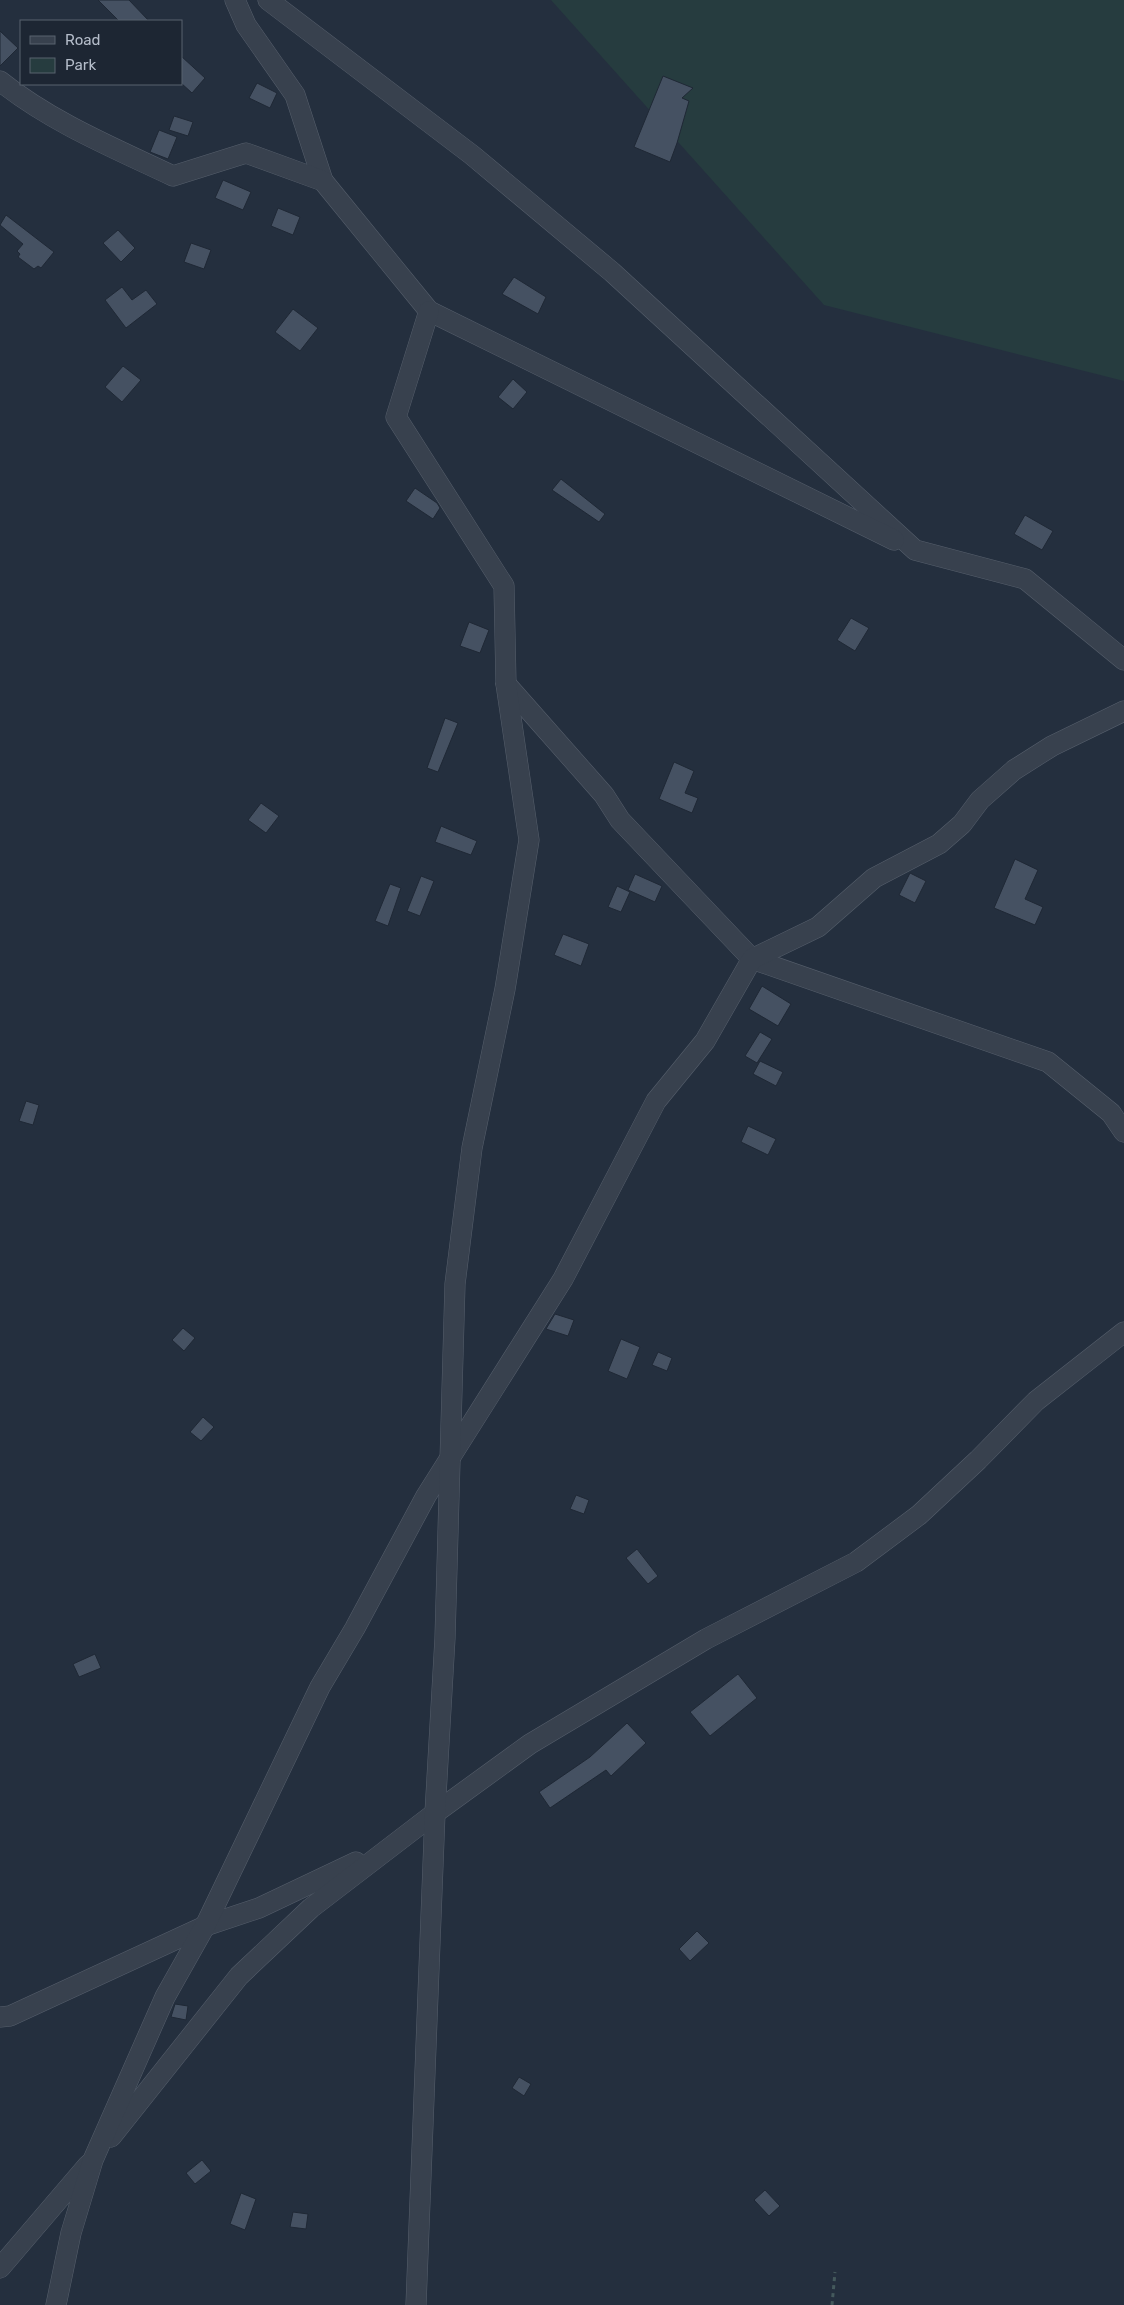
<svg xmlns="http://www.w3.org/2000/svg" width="1124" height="2305" font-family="Rubik,sans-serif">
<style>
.green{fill:#263c3f}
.building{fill:#455162;stroke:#1f2835}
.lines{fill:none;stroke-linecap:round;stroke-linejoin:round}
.minor-casing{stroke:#565f6c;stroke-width:21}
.path{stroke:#44595c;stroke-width:3;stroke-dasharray:4 4;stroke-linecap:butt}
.minor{stroke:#38414e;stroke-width:20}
</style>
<rect width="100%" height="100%" fill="#242f3e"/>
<path class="green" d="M551 0H1124V381L824 305Z"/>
<g class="building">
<path d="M98 0H129L149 21H119Z"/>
<path d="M0 31 18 48 0 66Z"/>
<path d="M181 56 205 78 192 93 181 83Z"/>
<path d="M663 76 693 88 682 98 689 101 677 143 670 162 634 147Z"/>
<path d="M257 83 277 93 270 108 249 98Z"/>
<path d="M174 116 193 122 188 136 169 130Z"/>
<path d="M159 130 177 137 168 159 150 152Z"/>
<path d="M223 180 251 192 243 210 215 198Z"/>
<path d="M278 208 300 217 293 235 271 226Z"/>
<path d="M6 215 54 252 41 268 38 266 34 269 18 257 20 254 17 251 23 244 0 225Z"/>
<path d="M118 230 135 248 121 262 103 243Z"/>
<path d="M191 243 211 250 204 269 184 262Z"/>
<path d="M514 277 546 297 538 314 502 294Z"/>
<path d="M122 287 132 300 146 290 157 304 126 328 105 300Z"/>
<path d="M293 309 318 328 300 351 275 332Z"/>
<path d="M123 366 141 380 122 402 105 387Z"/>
<path d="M513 379 527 392 513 409 498 397Z"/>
<path d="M561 479 605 514 599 522 552 490Z"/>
<path d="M415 488 437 503 440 508 433 519 406 501Z"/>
<path d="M1025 515 1053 531 1042 550 1014 534Z"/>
<path d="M851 618 869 628 855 651 837 640Z"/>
<path d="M469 622 489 630 480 653 460 646Z"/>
<path d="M445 718 458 723 438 772 427 768Z"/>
<path d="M674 762 694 771 685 793 698 798 692 813 659 799Z"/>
<path d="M261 803 279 816 266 833 248 820Z"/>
<path d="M441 826 477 841 471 855 435 842Z"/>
<path d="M1015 859 1038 870 1025 899 1043 907 1035 925 994 908Z"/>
<path d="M910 873 926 881 915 903 899 895Z"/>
<path d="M635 874 662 886 655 902 628 890Z"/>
<path d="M421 876 434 881 420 916 407 911Z"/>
<path d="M390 884 401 888 388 926 375 921Z"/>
<path d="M617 886 630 892 621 912 608 907Z"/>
<path d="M563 934 589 944 581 966 554 955Z"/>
<path d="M762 986 791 1004 778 1026 749 1009Z"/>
<path d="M760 1032 772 1039 757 1063 745 1056Z"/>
<path d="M760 1061 783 1072 776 1086 753 1074Z"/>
<path d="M26 1101 39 1105 33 1125 19 1121Z"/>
<path d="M748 1126 776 1139 768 1155 741 1142Z"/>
<path d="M555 1314 574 1320 568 1336 546 1329Z"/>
<path d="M183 1328 195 1338 184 1351 172 1340Z"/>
<path d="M621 1339 640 1347 627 1379 608 1371Z"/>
<path d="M658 1352 672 1358 667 1371 652 1365Z"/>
<path d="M203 1417 214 1427 201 1441 190 1432Z"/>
<path d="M576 1495 589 1500 584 1514 570 1509Z"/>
<path d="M637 1549 658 1576 648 1584 626 1558Z"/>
<path d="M95 1654 101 1668 79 1677 73 1664Z"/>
<path d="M738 1674 757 1698 710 1736 690 1712Z"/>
<path d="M627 1723 646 1743 611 1776 606 1770 550 1808 539 1792 590 1757Z"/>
<path d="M697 1931 709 1943 690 1961 679 1949Z"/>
<path d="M175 2004 188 2006 186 2020 171 2017Z"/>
<path d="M519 2077 531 2084 524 2096 512 2088Z"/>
<path d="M202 2160 211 2171 195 2184 186 2173Z"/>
<path d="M765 2190 780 2206 769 2216 754 2200Z"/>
<path d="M241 2193 256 2199 245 2230 230 2224Z"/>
<path d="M293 2212 308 2214 306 2229 290 2227Z"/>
</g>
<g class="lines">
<g class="minor-casing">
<g id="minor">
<path d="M235 0 246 25 295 95 323 181"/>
<path d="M268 0 472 155 612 272 915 550 1025 579 1124 660"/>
<path d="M0 81C51 122 114 148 173 176L246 153 323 181 429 311 894 540"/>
<path d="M506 684 604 795 620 820 752 959 1048 1062 1111 1113 1124 1132"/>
<path d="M0 2017 10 2016 205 1926 259 1908 356 1862"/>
<path d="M111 2137 239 1976 311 1908 435 1813 530 1744 706 1639 856 1562 919 1515 978 1460 1036 1401 1124 1332"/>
<path d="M0 2268 88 2165"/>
<path d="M56 2305 71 2233 93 2160 165 1997 205 1926 320 1687 355 1628 426 1496 563 1279 656 1101 705 1041 752 959 818 927 874 878 939 844 962 824 980 800 1014 770 1052 746 1124 711"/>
<path d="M416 2305 435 1813 445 1638 455 1284 472 1148 505 989 529 840 506 684 504 586 396 417 429 311"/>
</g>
</g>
<path class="path" d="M832 2305 835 2272"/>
<use href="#minor" class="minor"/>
</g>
<rect x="20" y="20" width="162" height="65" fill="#1d2633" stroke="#59626f"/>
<rect x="30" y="36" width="25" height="8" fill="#38414e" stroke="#59626f"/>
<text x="65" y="45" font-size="15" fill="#b4bcc9">Road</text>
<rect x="30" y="58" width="25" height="15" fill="#263c3f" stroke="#59626f"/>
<text x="65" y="70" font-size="15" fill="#b4bcc9">Park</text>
</svg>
